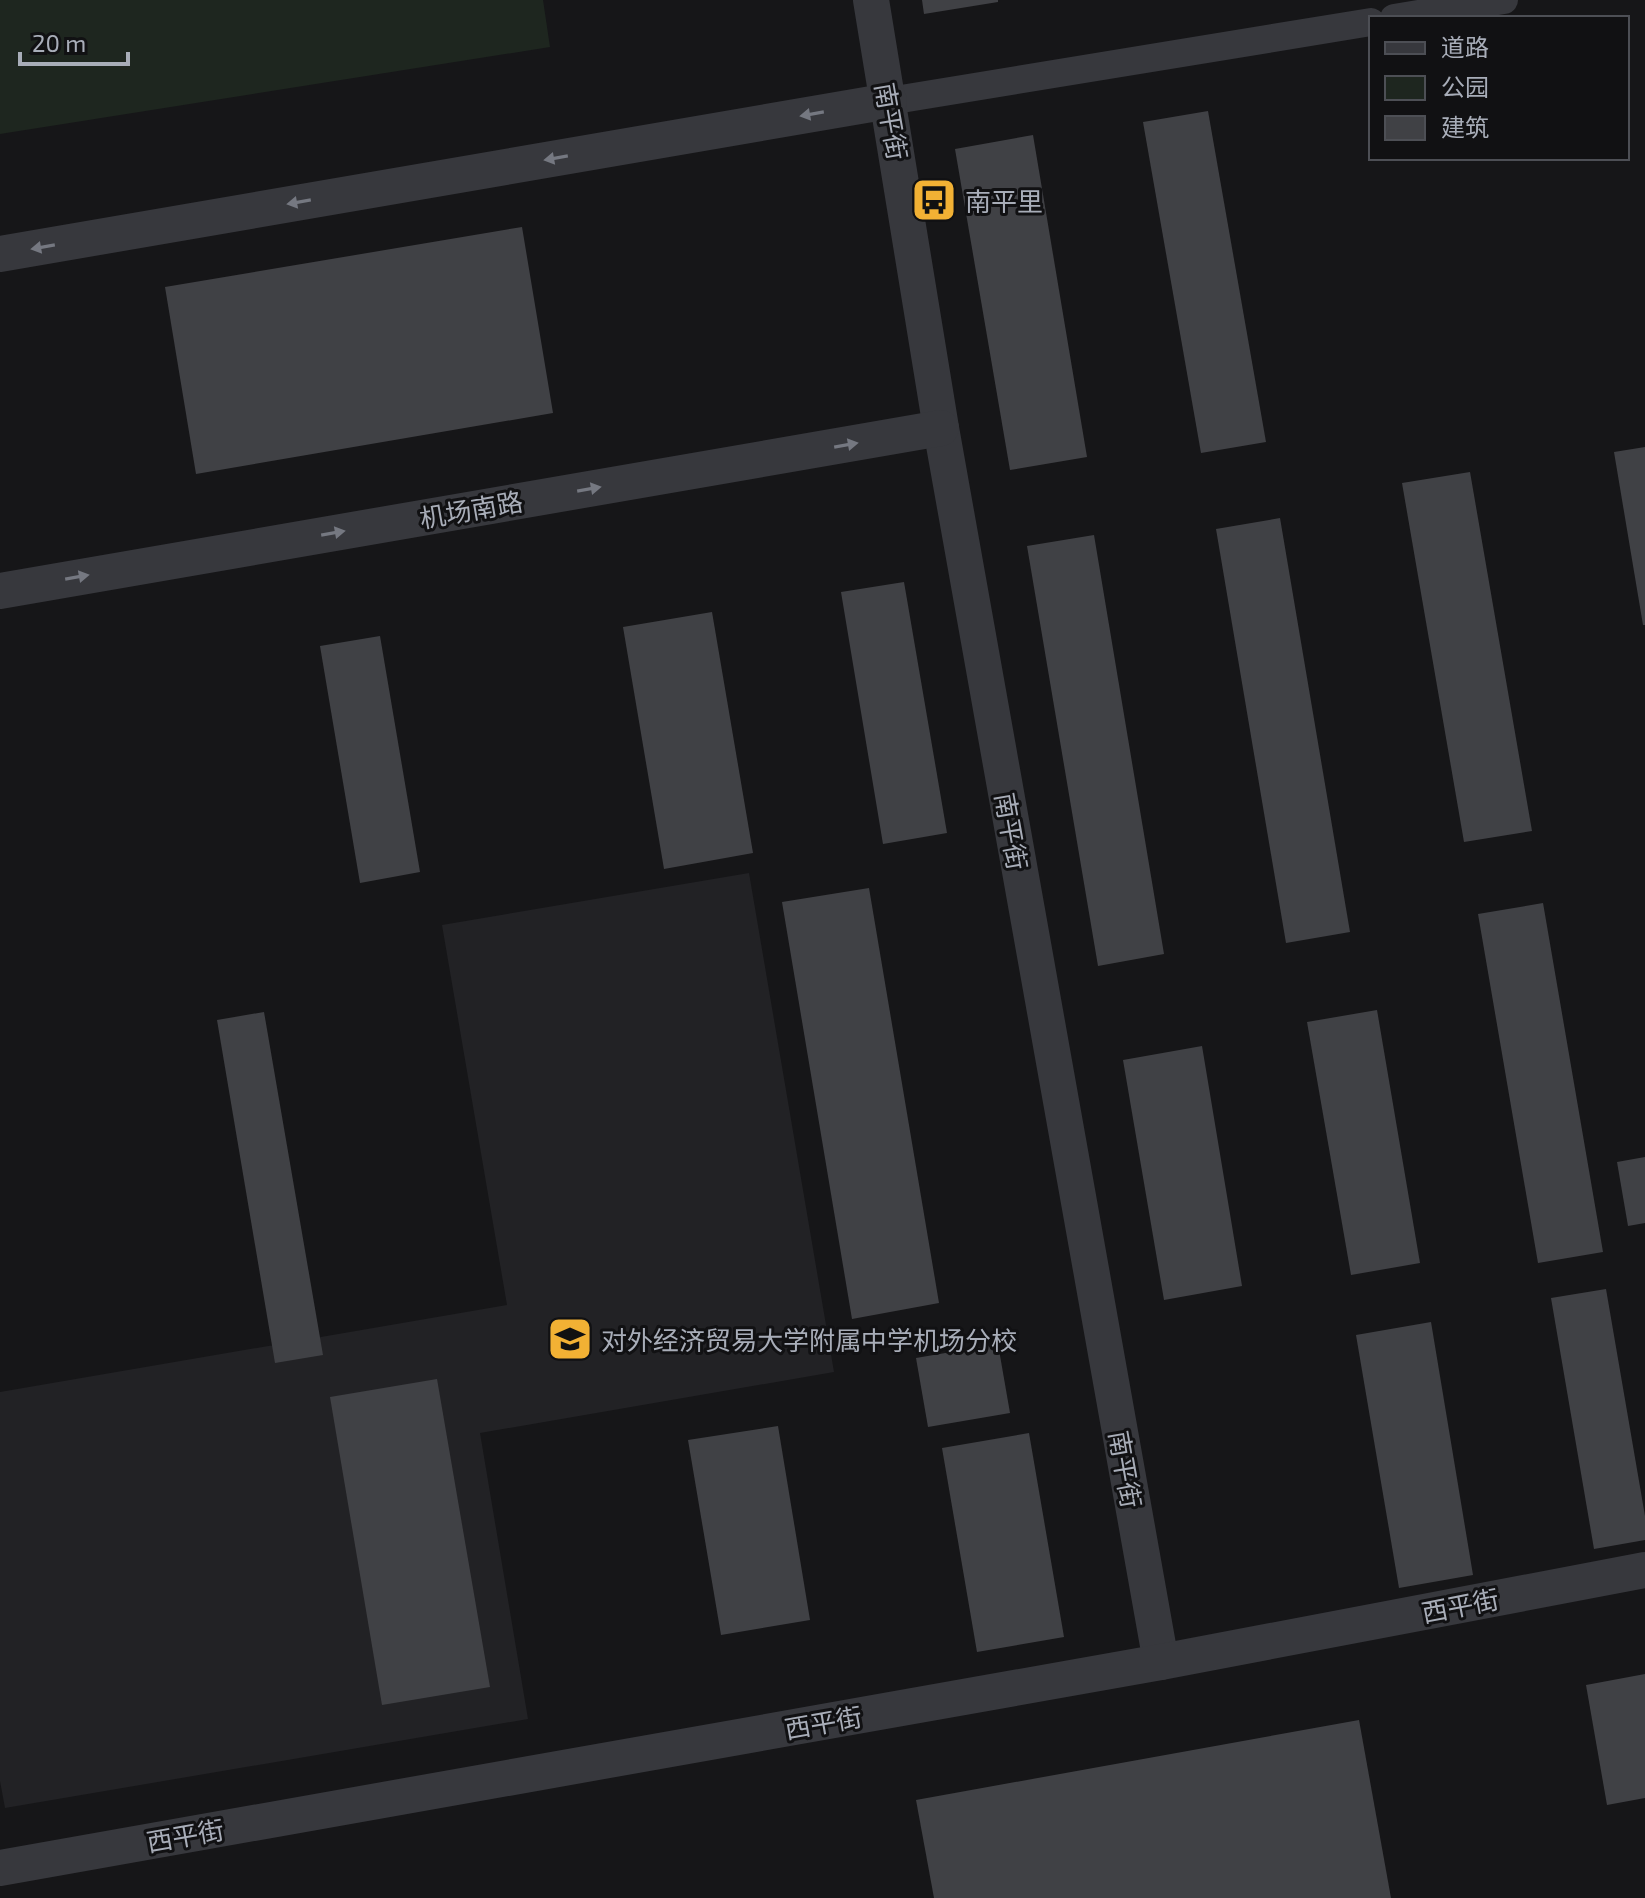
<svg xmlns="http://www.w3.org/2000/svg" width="1645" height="1898" font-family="'Exo 2','Noto Sans SC',sans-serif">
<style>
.built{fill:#222225}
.green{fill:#1e261f}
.building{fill:#404145}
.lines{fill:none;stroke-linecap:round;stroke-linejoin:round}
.minor{stroke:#37383d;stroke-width:28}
.tertiary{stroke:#37383d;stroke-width:36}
.oneway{fill:#757881}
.labels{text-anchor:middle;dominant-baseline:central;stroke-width:6;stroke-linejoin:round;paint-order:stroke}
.street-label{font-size:26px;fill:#a8adb8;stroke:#111113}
.poi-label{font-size:26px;fill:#a8adb8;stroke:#111113;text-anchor:start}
</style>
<rect width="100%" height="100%" fill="#161618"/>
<path class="built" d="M749 873 834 1372 480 1433 528 1719 5 1808 0 1781V1392L507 1305 442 925Z"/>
<path class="green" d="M0 0H543L550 47 0 134Z"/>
<g class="building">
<path d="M922 0H998V2L924 14Z"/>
<path d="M1208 111 1266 442 1201 453 1143 122Z"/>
<path d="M1033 135 1087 457 1010 470 955 149Z"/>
<path d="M522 227 553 413 196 474 165 287Z"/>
<path d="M1645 447V625H1643L1614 452Z"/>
<path d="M1470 472 1532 831 1464 842 1402 483Z"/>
<path d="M1280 518 1350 932 1286 943 1216 529Z"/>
<path d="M1094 535 1164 954 1098 966 1027 546Z"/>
<path d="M904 582 947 833 883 844 841 592Z"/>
<path d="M712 612 753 853 664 869 623 627Z"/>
<path d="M380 636 420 872 360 883 320 646Z"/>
<path d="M869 888 939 1303 852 1319 782 902Z"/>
<path d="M1543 903 1603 1252 1538 1263 1478 914Z"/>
<path d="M1377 1010 1420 1263 1351 1275 1307 1022Z"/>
<path d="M264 1012 323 1355 275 1363 217 1020Z"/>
<path d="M1202 1046 1242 1286 1164 1300 1123 1060Z"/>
<path d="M1645 1157V1223L1628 1226 1617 1162Z"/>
<path d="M1606 1289 1645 1516V1540L1594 1549 1551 1298Z"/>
<path d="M1431 1322 1473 1575 1399 1588 1356 1335Z"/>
<path d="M998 1344 1010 1413 928 1427 916 1358Z"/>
<path d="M437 1379 490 1687 382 1705 330 1397Z"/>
<path d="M778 1426 810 1620 721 1635 688 1440Z"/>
<path d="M1029 1433 1064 1637 977 1652 942 1448Z"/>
<path d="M1645 1674V1798L1607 1805 1586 1685Z"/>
<path d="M1359 1720 1391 1898H934L916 1800Z"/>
</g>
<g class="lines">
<g class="minor">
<path d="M1394 18 1504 0"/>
<path d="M889 101 1371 22"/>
</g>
<g class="tertiary">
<path d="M871 0 941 428 1161 1662"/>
<path d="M0 254 889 101"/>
<path d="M0 591 941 428"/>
<path d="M0 1868 1161 1662 1645 1570"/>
</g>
</g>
<defs><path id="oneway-solid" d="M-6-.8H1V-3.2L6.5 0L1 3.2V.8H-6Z" transform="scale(2)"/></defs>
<g class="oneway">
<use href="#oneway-solid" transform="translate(812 114) rotate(170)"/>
<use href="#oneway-solid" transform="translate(556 158) rotate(170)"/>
<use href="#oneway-solid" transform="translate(299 202) rotate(170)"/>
<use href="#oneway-solid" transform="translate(43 247) rotate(170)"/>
<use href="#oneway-solid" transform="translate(846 445) rotate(-10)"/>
<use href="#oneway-solid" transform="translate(589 489) rotate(-10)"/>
<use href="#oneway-solid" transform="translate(333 533) rotate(-10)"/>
<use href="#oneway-solid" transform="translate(77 577) rotate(-10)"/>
</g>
<defs>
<g id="bus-square" transform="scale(2.3)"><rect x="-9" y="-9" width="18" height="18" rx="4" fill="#f2b134" stroke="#111113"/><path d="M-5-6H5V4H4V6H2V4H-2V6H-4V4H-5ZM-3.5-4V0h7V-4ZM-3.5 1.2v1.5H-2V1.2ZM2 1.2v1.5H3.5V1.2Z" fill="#111"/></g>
<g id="school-square" transform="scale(2.3)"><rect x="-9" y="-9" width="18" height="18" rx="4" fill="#f2b134" stroke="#111113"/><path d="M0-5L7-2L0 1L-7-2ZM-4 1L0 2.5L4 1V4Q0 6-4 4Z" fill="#111"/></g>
</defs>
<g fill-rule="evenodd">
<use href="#bus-square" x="934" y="200"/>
<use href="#school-square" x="570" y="1339"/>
</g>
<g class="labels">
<g class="street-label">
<text transform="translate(892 121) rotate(80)">南平街</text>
<text transform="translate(471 509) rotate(-10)">机场南路</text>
<text transform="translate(1012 831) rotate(80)">南平街</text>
<text transform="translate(1126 1469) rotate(80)">南平街</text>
<text transform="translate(1460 1605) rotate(-11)">西平街</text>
<text transform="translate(823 1722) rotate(-10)">西平街</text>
<text transform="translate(185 1835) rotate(-10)">西平街</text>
</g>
<g class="poi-label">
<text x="965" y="200">南平里</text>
<text x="601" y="1339">对外经济贸易大学附属中学机场分校</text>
</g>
</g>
<rect x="1369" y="16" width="260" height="144" fill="#111113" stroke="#4d4f55" stroke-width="2"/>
<rect x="1385" y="42" width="40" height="12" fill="#37383d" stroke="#4d4f55" stroke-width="2"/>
<text x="1441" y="56" font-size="24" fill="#a8adb8">道路</text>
<rect x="1385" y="76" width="40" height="24" fill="#1e261f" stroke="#4d4f55" stroke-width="2"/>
<text x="1441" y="96" font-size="24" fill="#a8adb8">公园</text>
<rect x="1385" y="116" width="40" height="24" fill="#404145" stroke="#4d4f55" stroke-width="2"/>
<text x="1441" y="136" font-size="24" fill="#a8adb8">建筑</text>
<path d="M20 52v12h108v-12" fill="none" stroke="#a8adb8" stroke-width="4"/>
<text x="32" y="52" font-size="24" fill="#a8adb8" stroke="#111113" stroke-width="6" paint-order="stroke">20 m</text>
</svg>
